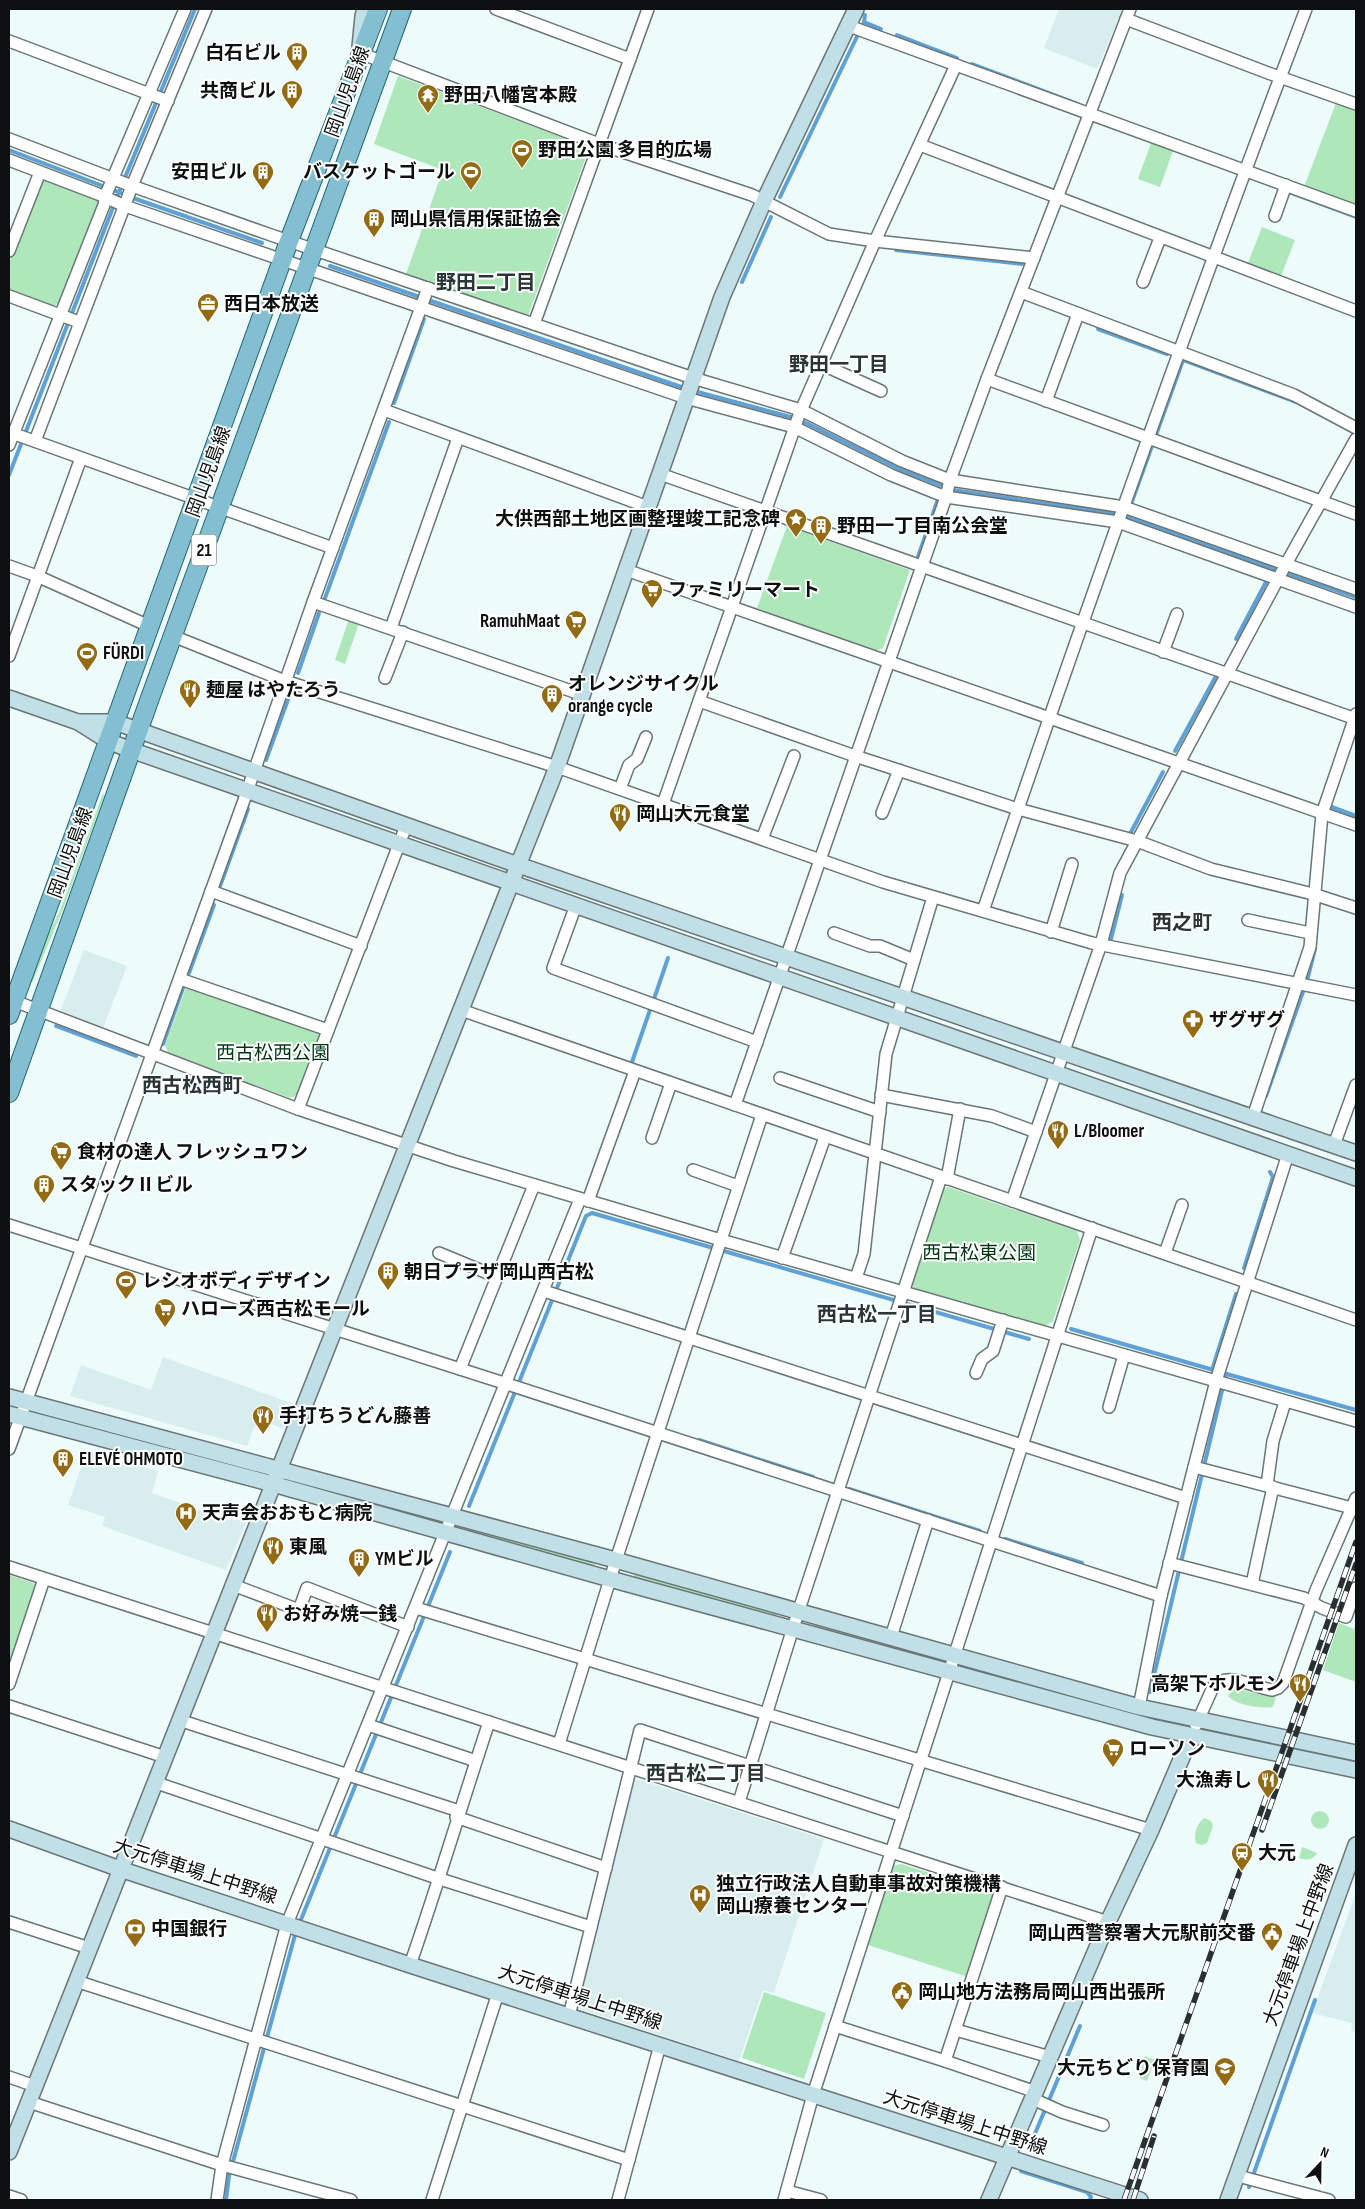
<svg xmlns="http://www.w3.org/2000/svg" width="1365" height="2209" font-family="'Sofia Sans Condensed','Noto Sans JP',sans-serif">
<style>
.built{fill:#d8eeee}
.green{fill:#aee7b9}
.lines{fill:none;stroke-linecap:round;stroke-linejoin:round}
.stream{stroke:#5fa1d4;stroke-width:4}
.street-casing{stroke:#6a7676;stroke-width:14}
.secondary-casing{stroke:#6a7676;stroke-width:18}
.primary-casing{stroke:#236678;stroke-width:20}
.street{stroke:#fff;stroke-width:11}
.secondary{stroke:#c1dfe7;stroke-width:15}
.primary{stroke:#83bfd0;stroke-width:18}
.rail-casing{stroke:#2a2f2f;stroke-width:5.5}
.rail{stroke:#fff;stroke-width:4;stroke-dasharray:11;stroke-linecap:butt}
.labels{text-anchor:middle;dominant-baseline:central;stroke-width:4;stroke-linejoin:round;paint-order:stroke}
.shield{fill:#fff;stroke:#555858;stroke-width:1}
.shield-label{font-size:18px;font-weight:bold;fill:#0c1010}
.poi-label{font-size:19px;font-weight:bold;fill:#0c1010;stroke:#fff;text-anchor:start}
.street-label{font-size:19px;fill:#0c1010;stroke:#fff}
.park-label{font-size:19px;fill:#013615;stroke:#fff}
.neighbourhood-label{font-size:20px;font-weight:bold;fill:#2a3535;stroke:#fff}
</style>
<rect width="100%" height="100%" fill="#eefbfb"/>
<g class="built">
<path d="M1059 9H1123L1097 69 1044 48Z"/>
<path d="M84 950 127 966 103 1028 60 1012Z"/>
<path d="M163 1357 294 1404 283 1429 267 1422 254 1427 247 1446 70 1396 81 1365 151 1390Z"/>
<path d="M87 1451 158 1471 152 1493 228 1520H247L226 1570 102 1526 105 1517 68 1505Z"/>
<path d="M637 1779 824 1839 774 1993 763 1990 739 2061 577 2008 633 1781Z"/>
<path d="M1356 1893V2032L1351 2031 1352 2023 1312 2013Z"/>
</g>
<g class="green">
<path d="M398 76 583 145 587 154 528 316 406 274 443 170 374 144Z"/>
<path d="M1336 103 1356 110V207L1304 187Z"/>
<path d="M1151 143 1173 151 1160 187 1138 179Z"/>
<path d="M46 180 96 199 99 204 58 304 54 306 9 290V263L41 182Z"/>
<path d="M1262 227 1295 240 1281 276 1248 263Z"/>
<path d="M787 526 910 570 883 648 876 651 757 608Z"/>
<path d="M349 619 359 623 345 664 335 660Z"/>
<path d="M103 793 104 796 63 909 32 983 30 981 47 937 61 908Z"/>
<path d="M189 986 318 1030 320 1035 297 1095 290 1098 168 1052 165 1045 186 988Z"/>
<path d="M948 1187 1077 1231 1080 1240 1053 1321 1045 1326 915 1290 910 1282 942 1189Z"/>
<path d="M43 1413 165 1446 193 1457 43 1417Z"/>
<path d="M305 1482 429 1517 431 1521 381 1510 353 1499 304 1485Z"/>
<path d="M471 1528 593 1562 596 1566 594 1568 467 1532 468 1529Z"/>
<path d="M635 1574 775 1612 777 1616 776 1618 632 1578Z"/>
<path d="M9 1575 36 1584 39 1587 9 1675Z"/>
<path d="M1339 1623 1354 1629 1356 1623V1682L1323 1670Z"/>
<path d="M815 1624 934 1657V1660L815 1628Z"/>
<path d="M969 1666 1062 1691 1061 1696 969 1669Z"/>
<path d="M1234 1688 1263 1695 1276 1696 1273 1707C1261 1709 1235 1705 1228 1696Z"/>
<circle cx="1320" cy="1820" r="9"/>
<path d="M1204 1818 1211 1821 1213 1826 1207 1843 1202 1845 1196 1843C1193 1835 1197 1823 1204 1818Z"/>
<path d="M1302 1847 1317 1853C1315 1859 1305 1861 1299 1858Z"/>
<path d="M901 1864 996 1894 968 1977 868 1945 893 1866Z"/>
<path d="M764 1992 826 2013 804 2079 742 2058Z"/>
<path d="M1145 2056 1155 2060 1147 2081 1139 2078Z"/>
</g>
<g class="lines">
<g class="stream">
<path d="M864 22 881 29"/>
<path d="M897 35 957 58"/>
<path d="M972 64 1078 104"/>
<path d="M9 150 121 193"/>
<path d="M1286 191 1356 217"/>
<path d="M130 197 262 243"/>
<path d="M780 197 864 22 865 15"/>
<path d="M896 250 1022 264"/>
<path d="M330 266 687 389"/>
<path d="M742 282 771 217"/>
<path d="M1098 329 1167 354"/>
<path d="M694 391 798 419 899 469 953 490 1118 514 1356 597"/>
<path d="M394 403 424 319"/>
<path d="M9 475 119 192 195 9"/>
<path d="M1131 504 1183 360 1296 402"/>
<path d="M918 557 938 499"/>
<path d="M325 598 389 422"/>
<path d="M1236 639 1266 582"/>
<path d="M298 673 319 613"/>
<path d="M1175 751 1215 678"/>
<path d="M266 760 290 694"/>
<path d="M1329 806 1356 816"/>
<path d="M1130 834 1163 772"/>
<path d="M220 886 248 809"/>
<path d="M1111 939 1122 895"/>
<path d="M189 973 214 905"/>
<path d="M1308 977 1315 949"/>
<path d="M654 999 668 958"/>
<path d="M56 1026 136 1056"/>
<path d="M163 1044 183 988"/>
<path d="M632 1062 651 1007"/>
<path d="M1266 1096 1304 989"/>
<path d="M1244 1268 1273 1177 1270 1172"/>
<path d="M1071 1329 1217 1371"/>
<path d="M1212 1370 1236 1294"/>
<path d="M1223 1373 1356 1410"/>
<path d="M699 1440 813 1477"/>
<path d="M849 1489 980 1531"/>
<path d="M469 1506 586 1216 592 1213 1029 1339"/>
<path d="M1005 1539 1082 1563"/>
<path d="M1150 1692 1226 1374"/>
<path d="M300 1922 450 1552"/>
<path d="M1029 2148 1080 2026"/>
<path d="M1021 2169V2171L1087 2192 1091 2197 1090 2200"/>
<path d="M1249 2187 1315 2000"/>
<path d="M226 2200 229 2176 295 1935"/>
</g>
<g class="street-casing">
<g id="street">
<path d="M496 9 630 59"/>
<path d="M1126 19 1271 74 1356 104"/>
<path d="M849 26 1356 211"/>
<path d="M9 41 168 101"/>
<path d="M360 53 599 144 752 195 829 234 875 241 1034 258"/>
<path d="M9 139 132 186 271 235 693 378 801 410 902 461 950 480 1124 507 1356 589"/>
<path d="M920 145 1356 311"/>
<path d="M9 160 98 194 125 206 686 398 794 427 891 475 946 497 1118 522 1356 607"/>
<path d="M1275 216 1286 185"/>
<path d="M9 251 40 172"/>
<path d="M1143 282 1160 238"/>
<path d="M1021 292 1294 395 1356 428"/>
<path d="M9 296 79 322"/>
<path d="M534 324 648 9"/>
<path d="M821 364 881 391"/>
<path d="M987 379 1356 514"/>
<path d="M1046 401 1078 314"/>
<path d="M384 410 648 507"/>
<path d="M9 432 333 548"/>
<path d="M35 441 132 186 206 9"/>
<path d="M9 445 104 205 107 192 185 9"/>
<path d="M660 474 1356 719"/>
<path d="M9 566 37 576 149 626"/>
<path d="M626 570 1356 825"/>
<path d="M313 602 583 695"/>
<path d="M391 628 458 438"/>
<path d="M173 636 285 681 557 767 883 882 1092 943 1356 995"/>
<path d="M1163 652 1177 614"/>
<path d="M9 656 81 458"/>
<path d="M385 678 403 632"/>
<path d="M699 701 855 756 1018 809 1137 841 1211 869 1313 894 1356 908"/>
<path d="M620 789 629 765 637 759 646 737"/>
<path d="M663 804 799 415 875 241 956 65"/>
<path d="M882 813 899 770"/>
<path d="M762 839 794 756"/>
<path d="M211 891 361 946"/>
<path d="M576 905 553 968 757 1042"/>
<path d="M983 911C1086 609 1193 307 1306 9"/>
<path d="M1248 920 1310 933"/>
<path d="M1051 932 1072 864"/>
<path d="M834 933 870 946H880L914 960"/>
<path d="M180 979 328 1030"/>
<path d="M9 999 298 1109 454 1161 721 1240 1356 1421"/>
<path d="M461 1010 1356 1320"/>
<path d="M780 1078 880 1112"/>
<path d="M881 1095 992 1116 1036 1132"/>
<path d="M735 1105 946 497 950 480 987 379 1130 9"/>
<path d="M298 1109 406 826"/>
<path d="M1253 1117 1310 947 1322 814 1356 714"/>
<path d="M652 1138 671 1083"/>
<path d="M1334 1145 1356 1085"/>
<path d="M693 1170 738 1186"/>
<path d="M947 1179 960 1109"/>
<path d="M588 1201 635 1071"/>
<path d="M1012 1201 1101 944 1120 873 1286 564 1356 439"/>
<path d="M9 1225 507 1384 1161 1596"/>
<path d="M439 1253 497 1277"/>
<path d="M1165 1253 1182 1205"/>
<path d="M782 1258 825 1137"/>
<path d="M856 1278 864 1254 886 1054 933 897"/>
<path d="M544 1291 1186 1498"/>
<path d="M460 1369 534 1185"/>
<path d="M976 1373 982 1359 993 1351 1003 1320"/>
<path d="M1109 1407 1124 1355"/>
<path d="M9 1449 243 803 313 602 428 288"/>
<path d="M1194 1467 1352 1508"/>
<path d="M1267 1485 1273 1441 1285 1402"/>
<path d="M1169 1563 1304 1598 1322 1608 1346 1617 1356 1588"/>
<path d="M9 1567 1108 1922"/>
<path d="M1252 1584 1273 1487"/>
<path d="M233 1585 299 1610 307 1588 408 1627"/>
<path d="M416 1608 1151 1830"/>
<path d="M891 1637 928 1520"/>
<path d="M9 1684 44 1579"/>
<path d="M9 1706 165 1757"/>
<path d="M1139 1707 1161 1596 1216 1381 1288 1154"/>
<path d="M179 1720 459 1811"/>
<path d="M368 1725 476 1761"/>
<path d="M1196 1725 1214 1685C1230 1672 1253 1687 1272 1690L1278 1688 1283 1683 1316 1590 1356 1498"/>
<path d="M559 1744 616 1560 762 1115"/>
<path d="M154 1782 440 1879 591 1927"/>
<path d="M739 1802 793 1628 941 1177"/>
<path d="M456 1817 606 1868"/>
<path d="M9 1922 89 1948"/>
<path d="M410 1965C438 1885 462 1803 489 1722"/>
<path d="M76 1981 629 2160"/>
<path d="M569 2016 640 1730 903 1816"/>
<path d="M835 2026 945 2061 1036 2092"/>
<path d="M956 2030 1050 2057"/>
<path d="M945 2061 1002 1887"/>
<path d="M9 2077 35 2086"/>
<path d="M1033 2099 1062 2112 1103 2125"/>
<path d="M29 2102 222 2165 351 2200"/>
<path d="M1238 2176 1329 2200"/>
<path d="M787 2191 821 2200"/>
<path d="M9 2196 21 2200"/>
<path d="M217 2200 222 2165 287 1924 580 1199"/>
<path d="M432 2200 498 1993"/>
<path d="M618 2200 660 2045"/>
<path d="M784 2200 813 2095 1092 1228"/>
</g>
</g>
<g class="secondary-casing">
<g id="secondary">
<path d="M360 47 363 16 365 9"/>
<path d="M9 698 78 722 108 741 131 750 1356 1178"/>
<path d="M78 722H115L498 858 1356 1153"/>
<path d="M9 1397 608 1558 1139 1707 1356 1753"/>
<path d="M9 1414 273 1484 610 1579 1152 1727 1356 1770"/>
<path d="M9 1829 120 1869 410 1965 1140 2200"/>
<path d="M9 2152 557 767 722 297 764 201 856 9"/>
<path d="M989 2200 1108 1922 1151 1830 1191 1736"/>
<path d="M1228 2200 1356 1845"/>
</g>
</g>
<g class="primary-casing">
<g id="primary">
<path d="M9 1015 289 241 378 9"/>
<path d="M9 1093 150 698 402 9"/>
</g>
</g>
<use href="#street" class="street"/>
<use href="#secondary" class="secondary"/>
<use href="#primary" class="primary"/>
<g class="rail-casing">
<g id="rail">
<path d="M1262 1830 1356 1564"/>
<path d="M1124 2200 1356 1542"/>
<path d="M1133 2200 1154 2136"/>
</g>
</g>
<use href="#rail" class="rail"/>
</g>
<defs>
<g id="building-pin" transform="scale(1.125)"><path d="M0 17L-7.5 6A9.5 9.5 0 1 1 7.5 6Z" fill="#936b14" stroke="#fff"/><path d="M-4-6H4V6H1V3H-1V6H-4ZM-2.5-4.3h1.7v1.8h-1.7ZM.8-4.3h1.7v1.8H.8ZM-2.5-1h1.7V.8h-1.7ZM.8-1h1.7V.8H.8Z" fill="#fff"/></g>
<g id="temple-pin" transform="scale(1.125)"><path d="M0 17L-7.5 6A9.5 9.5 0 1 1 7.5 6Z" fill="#936b14" stroke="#fff"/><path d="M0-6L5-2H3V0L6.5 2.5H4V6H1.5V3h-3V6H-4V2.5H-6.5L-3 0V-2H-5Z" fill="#fff"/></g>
<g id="stadium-pin" transform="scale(1.125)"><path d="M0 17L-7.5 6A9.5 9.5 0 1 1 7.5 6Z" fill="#936b14" stroke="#fff"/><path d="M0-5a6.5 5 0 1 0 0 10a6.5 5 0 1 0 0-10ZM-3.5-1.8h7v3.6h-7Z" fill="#fff"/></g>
<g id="office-pin" transform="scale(1.125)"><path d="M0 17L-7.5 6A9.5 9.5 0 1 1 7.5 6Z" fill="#936b14" stroke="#fff"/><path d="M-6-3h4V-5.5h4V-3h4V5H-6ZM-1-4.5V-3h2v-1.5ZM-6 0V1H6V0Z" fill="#fff"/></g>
<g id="sight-pin" transform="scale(1.125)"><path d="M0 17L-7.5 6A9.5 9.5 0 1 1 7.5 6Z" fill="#936b14" stroke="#fff"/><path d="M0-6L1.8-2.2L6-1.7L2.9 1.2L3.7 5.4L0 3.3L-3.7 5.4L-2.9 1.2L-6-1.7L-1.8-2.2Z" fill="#fff"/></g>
<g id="supermarket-pin" transform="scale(1.125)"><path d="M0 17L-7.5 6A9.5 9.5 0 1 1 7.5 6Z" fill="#936b14" stroke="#fff"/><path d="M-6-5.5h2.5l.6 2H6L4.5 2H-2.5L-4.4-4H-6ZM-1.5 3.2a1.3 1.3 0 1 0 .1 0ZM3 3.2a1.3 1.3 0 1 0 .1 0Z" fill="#fff"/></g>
<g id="restaurant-pin" transform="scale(1.125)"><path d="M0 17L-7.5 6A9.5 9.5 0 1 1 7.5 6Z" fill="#936b14" stroke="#fff"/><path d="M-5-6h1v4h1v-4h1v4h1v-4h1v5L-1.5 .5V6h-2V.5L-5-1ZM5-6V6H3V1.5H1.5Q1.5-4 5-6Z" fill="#fff"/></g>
<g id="pharmacy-pin" transform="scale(1.125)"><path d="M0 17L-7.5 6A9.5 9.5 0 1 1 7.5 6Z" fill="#936b14" stroke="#fff"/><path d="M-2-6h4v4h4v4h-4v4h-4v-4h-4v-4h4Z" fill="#fff"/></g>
<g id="hospital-pin" transform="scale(1.125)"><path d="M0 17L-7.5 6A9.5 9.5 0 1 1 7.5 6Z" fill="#936b14" stroke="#fff"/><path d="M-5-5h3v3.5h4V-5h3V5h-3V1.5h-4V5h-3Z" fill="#fff"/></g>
<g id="station-pin" transform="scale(1.125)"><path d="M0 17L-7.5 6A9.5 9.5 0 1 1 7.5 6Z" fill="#936b14" stroke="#fff"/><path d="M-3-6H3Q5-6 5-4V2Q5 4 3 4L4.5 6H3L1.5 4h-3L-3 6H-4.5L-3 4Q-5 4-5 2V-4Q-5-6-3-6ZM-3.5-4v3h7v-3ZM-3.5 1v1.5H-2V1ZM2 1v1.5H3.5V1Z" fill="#fff"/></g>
<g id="bank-pin" transform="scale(1.125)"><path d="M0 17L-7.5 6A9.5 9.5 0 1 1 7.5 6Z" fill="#936b14" stroke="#fff"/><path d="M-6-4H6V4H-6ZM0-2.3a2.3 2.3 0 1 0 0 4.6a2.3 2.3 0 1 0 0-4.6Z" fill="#fff"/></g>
<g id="civic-pin" transform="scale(1.125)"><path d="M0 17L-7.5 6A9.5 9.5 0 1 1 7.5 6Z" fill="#936b14" stroke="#fff"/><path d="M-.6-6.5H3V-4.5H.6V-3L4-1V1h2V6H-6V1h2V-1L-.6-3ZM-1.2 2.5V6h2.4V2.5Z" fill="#fff"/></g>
<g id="school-pin" transform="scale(1.125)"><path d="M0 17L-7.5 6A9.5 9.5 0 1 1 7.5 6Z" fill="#936b14" stroke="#fff"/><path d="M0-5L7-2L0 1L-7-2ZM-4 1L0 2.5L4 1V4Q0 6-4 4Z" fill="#fff"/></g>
</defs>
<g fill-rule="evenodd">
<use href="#building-pin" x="297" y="53"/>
<use href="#building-pin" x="292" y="91"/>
<use href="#temple-pin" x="428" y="95"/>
<use href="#stadium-pin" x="522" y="150"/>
<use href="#building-pin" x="263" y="172"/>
<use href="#stadium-pin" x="471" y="172"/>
<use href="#building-pin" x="374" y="219"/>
<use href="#office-pin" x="208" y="304"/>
<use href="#sight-pin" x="796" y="519"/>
<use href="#building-pin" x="821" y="526"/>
<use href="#supermarket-pin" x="652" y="590"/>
<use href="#supermarket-pin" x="576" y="621"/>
<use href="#stadium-pin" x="87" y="653"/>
<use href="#restaurant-pin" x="190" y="690"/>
<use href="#building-pin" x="552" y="695"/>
<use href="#restaurant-pin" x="620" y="814"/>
<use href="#pharmacy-pin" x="1193" y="1020"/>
<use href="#restaurant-pin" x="1058" y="1131"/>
<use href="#supermarket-pin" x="61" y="1152"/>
<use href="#building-pin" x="44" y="1185"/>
<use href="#building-pin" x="388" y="1272"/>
<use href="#stadium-pin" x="126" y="1281"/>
<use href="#supermarket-pin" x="165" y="1309"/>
<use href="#restaurant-pin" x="263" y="1416"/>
<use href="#building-pin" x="63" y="1459"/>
<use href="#hospital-pin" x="186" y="1513"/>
<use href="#restaurant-pin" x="273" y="1547"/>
<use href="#building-pin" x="359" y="1559"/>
<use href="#restaurant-pin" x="267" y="1614"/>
<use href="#restaurant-pin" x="1300" y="1684"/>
<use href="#supermarket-pin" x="1113" y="1749"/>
<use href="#restaurant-pin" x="1268" y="1780"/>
<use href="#station-pin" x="1242" y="1853"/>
<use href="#hospital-pin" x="700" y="1895"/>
<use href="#bank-pin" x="135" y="1929"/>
<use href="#civic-pin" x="1272" y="1933"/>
<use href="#civic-pin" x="902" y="1992"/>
<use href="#school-pin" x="1225" y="2068"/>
</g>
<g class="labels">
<rect class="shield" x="191.5" y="534.5" width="25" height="31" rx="4"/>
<g class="shield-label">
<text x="204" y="550">21</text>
</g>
<g class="poi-label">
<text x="281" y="53" text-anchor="end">白石ビル</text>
<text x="276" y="91" text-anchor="end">共商ビル</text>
<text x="444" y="95">野田八幡宮本殿</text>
<text x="538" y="150">野田公園 多目的広場</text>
<text x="247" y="172" text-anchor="end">安田ビル</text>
<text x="455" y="172" text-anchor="end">バスケットゴール</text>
<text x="390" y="219">岡山県信用保証協会</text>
<text x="224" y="304">西日本放送</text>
<text x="780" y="519" text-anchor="end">大供西部土地区画整理竣工記念碑</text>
<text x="837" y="526">野田一丁目南公会堂</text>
<text x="668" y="590">ファミリーマート</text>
<text x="560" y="621" text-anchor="end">RamuhMaat</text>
<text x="103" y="653">FÜRDI</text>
<text x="568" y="684">オレンジサイクル<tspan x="568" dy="22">orange cycle</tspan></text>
<text x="206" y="690">麺屋 はやたろう</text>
<text x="636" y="814">岡山大元食堂</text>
<text x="1209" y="1020">ザグザグ</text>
<text x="1074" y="1131">L/Bloomer</text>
<text x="77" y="1152">食材の達人 フレッシュワン</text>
<text x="60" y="1185">スタックⅡビル</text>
<text x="404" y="1272">朝日プラザ岡山西古松</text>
<text x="142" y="1281">レシオボディデザイン</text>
<text x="181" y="1309">ハローズ西古松モール</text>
<text x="279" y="1416">手打ちうどん藤善</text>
<text x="79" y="1459">ELEVÉ OHMOTO</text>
<text x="202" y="1513">天声会おおもと病院</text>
<text x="289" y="1547">東風</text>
<text x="375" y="1559">YMビル</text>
<text x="283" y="1614">お好み焼一銭</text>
<text x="1284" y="1684" text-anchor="end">高架下ホルモン</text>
<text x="1129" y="1749">ローソン</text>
<text x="1252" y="1780" text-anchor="end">大漁寿し</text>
<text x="1258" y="1853">大元</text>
<text x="716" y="1884">独立行政法人自動車事故対策機構<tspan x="716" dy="22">岡山療養センター</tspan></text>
<text x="151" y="1929">中国銀行</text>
<text x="1256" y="1933" text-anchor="end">岡山西警察署大元駅前交番</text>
<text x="918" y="1992">岡山地方法務局岡山西出張所</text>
<text x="1209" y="2068" text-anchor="end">大元ちどり保育園</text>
</g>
<g class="street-label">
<text transform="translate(348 92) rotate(-70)">岡山児島線</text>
<text transform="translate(209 472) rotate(-70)">岡山児島線</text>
<text transform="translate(71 853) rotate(-70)">岡山児島線</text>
<text transform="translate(195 1872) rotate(18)">大元停車場上中野線</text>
<text transform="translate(1299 1945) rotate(-70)">大元停車場上中野線</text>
<text transform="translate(580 1998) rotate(18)">大元停車場上中野線</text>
<text transform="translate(965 2123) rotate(18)">大元停車場上中野線</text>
</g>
<g class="park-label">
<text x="273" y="1053">西古松西公園</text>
<text x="979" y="1253">西古松東公園</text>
</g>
<g class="neighbourhood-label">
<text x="486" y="283">野田二丁目</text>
<text x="839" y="365">野田一丁目</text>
<text x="1182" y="923">西之町</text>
<text x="192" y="1086">西古松西町</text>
<text x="877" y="1315">西古松一丁目</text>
<text x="706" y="1774">西古松二丁目</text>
</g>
</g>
<rect width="1365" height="2209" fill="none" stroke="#0c1010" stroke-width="20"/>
<g transform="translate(1320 2164) rotate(22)" stroke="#ffffff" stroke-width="4" paint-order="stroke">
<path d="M0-4L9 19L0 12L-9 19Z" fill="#0c1010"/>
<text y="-8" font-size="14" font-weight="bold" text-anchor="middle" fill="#0c1010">N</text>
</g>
</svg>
